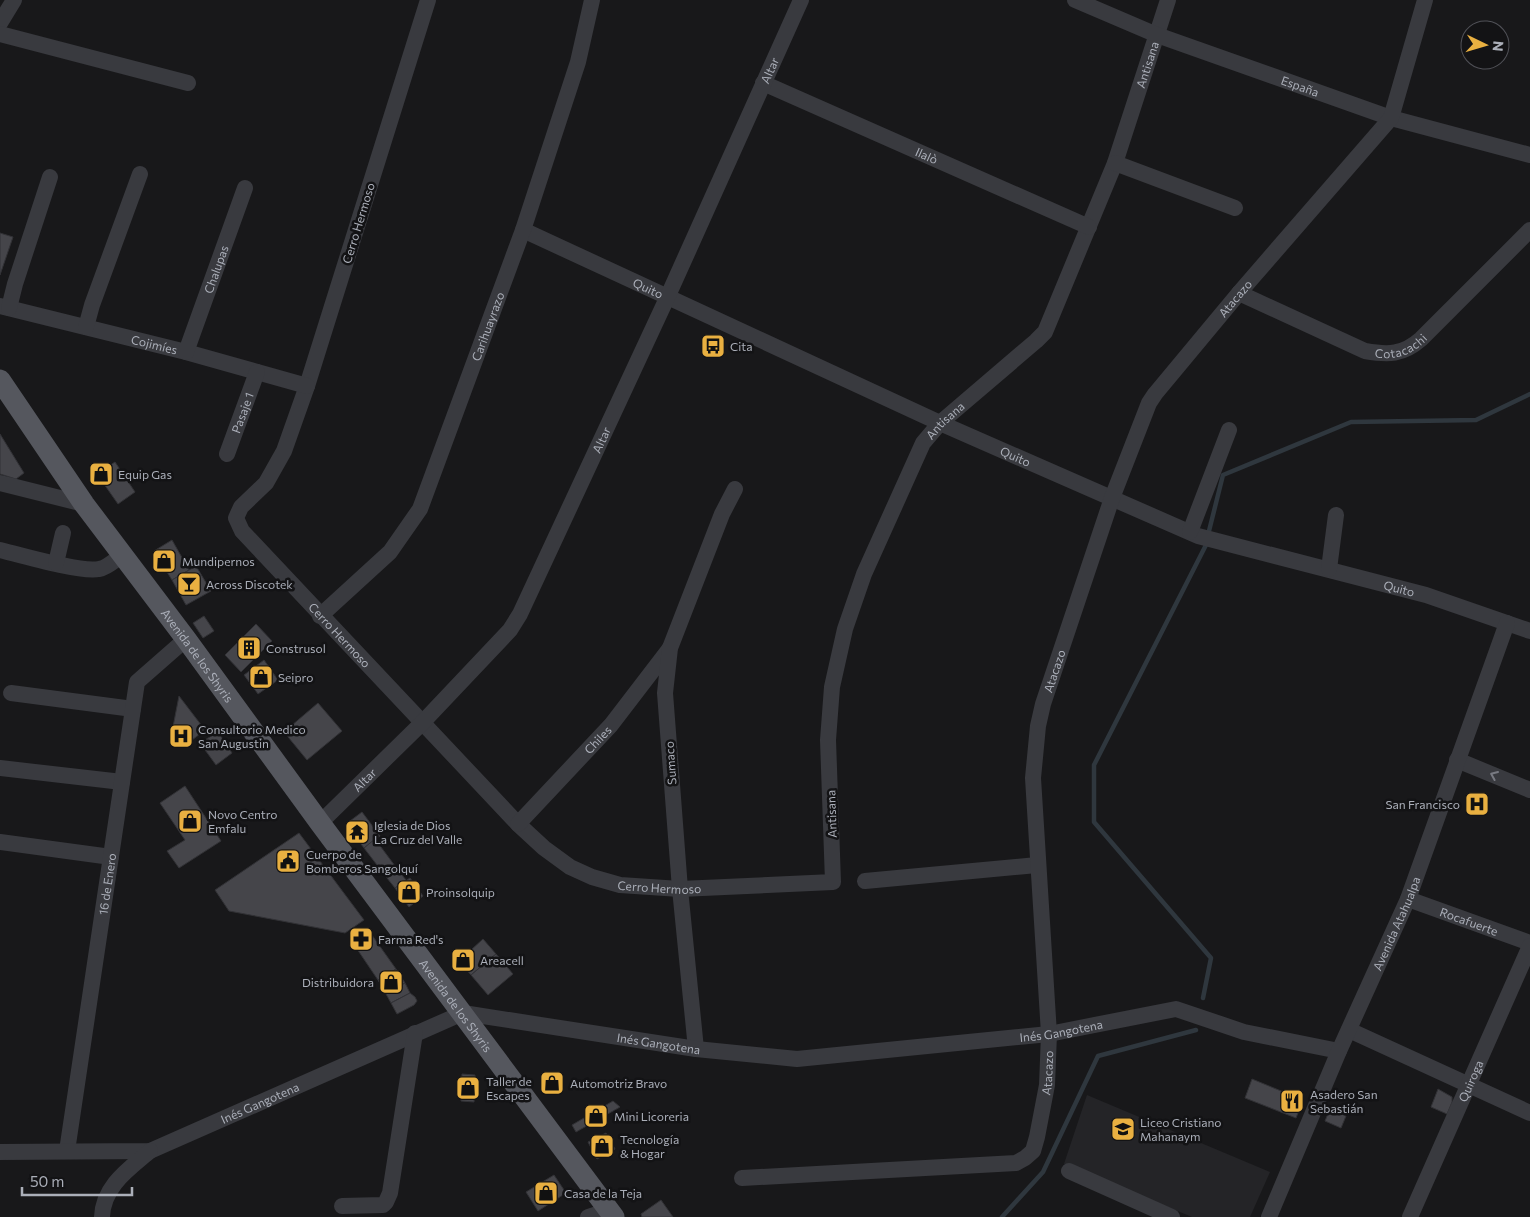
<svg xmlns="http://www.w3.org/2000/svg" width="1530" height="1217" font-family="Commissioner,sans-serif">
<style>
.built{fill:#242427}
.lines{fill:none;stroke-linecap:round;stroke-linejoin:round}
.stream{stroke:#2f373e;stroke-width:4.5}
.building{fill:#45454a;stroke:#323236}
.minor{stroke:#393a3f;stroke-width:16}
.major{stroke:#55575e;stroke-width:21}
.oneway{stroke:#787a82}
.labels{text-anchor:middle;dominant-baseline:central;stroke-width:5;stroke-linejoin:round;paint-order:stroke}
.street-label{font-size:12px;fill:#abafb9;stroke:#131315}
.poi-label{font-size:12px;fill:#abafb9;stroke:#131315;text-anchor:start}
</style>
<rect width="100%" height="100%" fill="#18181a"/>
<path class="built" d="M1087 1095 1270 1172 1250 1217H1192L1064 1164Z"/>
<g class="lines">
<g class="stream">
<path d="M1208 535 1223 475 1351 422 1476 420 1530 394"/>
<path d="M1203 998 1211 958 1094 822V765L1207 543"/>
<path d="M1002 1217 1043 1172 1098 1056 1196 1030"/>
</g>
</g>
<g class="building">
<path d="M0 233 13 237 0 275Z"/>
<path d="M0 434 24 473 16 479 0 474Z"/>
<path d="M115 462 135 492 118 504 97 474Z"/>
<path d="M172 540 189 570 172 580 154 551Z"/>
<path d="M196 566 211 591 186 605 172 580Z"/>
<path d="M204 616 214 631 203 638 193 623Z"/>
<path d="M256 624 272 641 241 672 225 655Z"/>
<path d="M264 660 278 680 258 694 244 675Z"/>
<path d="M179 696 205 730 183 747 172 732Z"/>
<path d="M318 703 342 731 307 760 284 732Z"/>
<path d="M218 732 232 753 216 765 200 743Z"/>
<path d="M185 786 221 841 179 868 167 851 185 840 160 803Z"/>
<path d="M362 812 380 836 364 848 346 824Z"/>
<path d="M299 833 364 920 345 933 229 911 215 890Z"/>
<path d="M375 839 398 870 387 878 364 848Z"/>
<path d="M398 870 406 880 395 888 387 878Z"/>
<path d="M410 878 423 896 409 907 395 888Z"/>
<path d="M369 931 396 969 378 980 353 943Z"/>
<path d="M483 939 496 954 471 975 459 961Z"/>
<path d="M496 954 513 974 488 995 471 975Z"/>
<path d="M396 969 405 983 386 994 378 980Z"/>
<path d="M405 983 410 993 391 1003 386 994Z"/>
<path d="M410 993 415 997 417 1001 414 1005 397 1014 391 1003Z"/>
<path d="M462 1074 475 1075 474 1102 461 1101Z"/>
<path d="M557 1076 561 1083 547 1090 544 1082Z"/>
<path d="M1252 1079 1303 1100 1296 1118 1245 1098Z"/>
<path d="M1438 1089 1452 1097V1102L1447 1114 1431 1107Z"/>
<path d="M613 1101 620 1107 576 1132 572 1125Z"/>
<path d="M1330 1109 1346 1116 1341 1128 1325 1121Z"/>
<path d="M606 1133 615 1149 597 1159 588 1142Z"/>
<path d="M554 1175 566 1193 538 1211 526 1192Z"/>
<path d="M661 1200 673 1217H642L641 1214Z"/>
</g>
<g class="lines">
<g class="minor">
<path id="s1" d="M428 0 307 386 284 451 266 483 241 507 236 518 242 531 518 824 544 848 570 867 592 877 620 885 680 889 833 882 828 740 832 687 845 629 864 574 923 443 940 423 1036 341 1045 332 1115 163 1168 0"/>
<path id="s2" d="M1075 0 1157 35 1391 118 1530 155"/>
<path d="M0 23 14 0"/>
<path d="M0 34 188 83"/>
<path id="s3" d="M763 83 1089 227"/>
<path d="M1115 163 1235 208"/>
<path id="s4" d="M523 230 940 423 1198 536 1426 595 1530 631"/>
<path id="s5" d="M1239 293 1365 351C1388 355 1403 355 1421 339L1530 230"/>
<path id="s6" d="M0 306 186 352 307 386"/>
<path d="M9 308 15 284 50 177"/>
<path d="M86 327 92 305 140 174"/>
<path id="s7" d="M186 352 245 188"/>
<path id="s8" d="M227 454 257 372"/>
<path d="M0 483 84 504"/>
<path d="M1190 532 1229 430"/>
<path d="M0 550C20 555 81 573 99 569 107 568 115 560 122 555"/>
<path d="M56 563 63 533"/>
<path d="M1329 569 1336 515"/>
<path id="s9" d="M320 616 390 552 420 509 523 230 578 62 592 0"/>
<path d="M11 693 133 709"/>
<path d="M1457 760 1530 790"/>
<path d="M0 768 122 782"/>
<path id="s10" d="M320 823 423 722 510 630 520 614 667 298 801 0"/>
<path id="s11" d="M518 824 611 725 670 648"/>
<path d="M0 842 111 857"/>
<path d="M865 881 1037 865"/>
<path id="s12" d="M1408 899 1530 943"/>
<path d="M1349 1030 1530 1113"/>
<path d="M696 1049 680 889 665 693 670 648 722 514 735 489"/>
<path id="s13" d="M67 1151 137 682 186 639"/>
<path id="s14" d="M0 1152 150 1151 463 1013 696 1049 797 1059 1049 1034 1176 1009 1244 1032 1339 1051"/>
<path d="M1069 1171 1172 1217"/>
<path id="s15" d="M742 1178 1016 1163 1025 1158 1033 1151 1037 1137 1047 1085 1049 1034 1033 778 1038 726 1043 704 1112 498 1149 403 1155 394 1239 293 1391 118 1425 0"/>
<path d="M342 1206 383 1205 386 1202 390 1193 415 1033"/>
<path d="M102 1217C103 1186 129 1169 150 1151"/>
<path d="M588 1217 609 1210"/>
<path id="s16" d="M1269 1217 1339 1051 1408 899 1507 623"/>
<path id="s17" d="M1410 1217 1530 946"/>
</g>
<path class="major" id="s18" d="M0 380 84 504 186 639 320 823 614 1217"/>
</g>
<defs><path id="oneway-chevron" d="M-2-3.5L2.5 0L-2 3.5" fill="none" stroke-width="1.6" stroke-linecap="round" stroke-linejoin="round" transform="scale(1.25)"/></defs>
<use class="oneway" href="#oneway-chevron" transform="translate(1494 775) rotate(-157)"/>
<defs>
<g id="bus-square" transform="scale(1.25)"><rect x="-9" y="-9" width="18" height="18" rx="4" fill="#e9b041" stroke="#131315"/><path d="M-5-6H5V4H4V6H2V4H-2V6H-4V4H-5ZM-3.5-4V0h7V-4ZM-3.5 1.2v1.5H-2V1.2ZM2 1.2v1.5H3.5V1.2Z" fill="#111"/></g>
<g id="shop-square" transform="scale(1.25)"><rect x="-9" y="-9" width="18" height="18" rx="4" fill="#e9b041" stroke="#131315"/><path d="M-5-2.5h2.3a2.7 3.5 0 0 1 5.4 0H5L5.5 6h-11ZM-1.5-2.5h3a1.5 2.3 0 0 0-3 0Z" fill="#111"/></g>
<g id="bar-square" transform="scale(1.25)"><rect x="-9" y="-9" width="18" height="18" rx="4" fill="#e9b041" stroke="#131315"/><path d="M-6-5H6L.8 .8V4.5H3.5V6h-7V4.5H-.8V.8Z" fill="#111"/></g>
<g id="building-square" transform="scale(1.25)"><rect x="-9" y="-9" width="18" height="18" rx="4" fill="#e9b041" stroke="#131315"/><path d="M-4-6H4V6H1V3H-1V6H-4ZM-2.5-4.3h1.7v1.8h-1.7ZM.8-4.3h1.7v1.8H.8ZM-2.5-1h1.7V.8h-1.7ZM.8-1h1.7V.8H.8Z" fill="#111"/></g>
<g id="hospital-square" transform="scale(1.25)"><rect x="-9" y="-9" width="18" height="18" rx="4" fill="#e9b041" stroke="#131315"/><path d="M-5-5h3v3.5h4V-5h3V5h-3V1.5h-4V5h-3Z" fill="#111"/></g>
<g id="temple-square" transform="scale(1.25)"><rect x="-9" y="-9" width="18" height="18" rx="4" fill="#e9b041" stroke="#131315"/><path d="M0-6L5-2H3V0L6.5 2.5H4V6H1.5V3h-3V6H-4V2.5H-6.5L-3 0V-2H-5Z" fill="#111"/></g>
<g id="civic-square" transform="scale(1.25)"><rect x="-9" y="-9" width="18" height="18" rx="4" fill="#e9b041" stroke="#131315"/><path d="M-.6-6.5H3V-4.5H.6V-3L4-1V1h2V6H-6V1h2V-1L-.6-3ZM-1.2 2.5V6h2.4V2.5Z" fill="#111"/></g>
<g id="pharmacy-square" transform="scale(1.25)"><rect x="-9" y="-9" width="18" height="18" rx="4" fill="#e9b041" stroke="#131315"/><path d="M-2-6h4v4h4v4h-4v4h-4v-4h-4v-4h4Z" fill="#111"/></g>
<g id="restaurant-square" transform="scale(1.25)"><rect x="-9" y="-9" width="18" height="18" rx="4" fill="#e9b041" stroke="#131315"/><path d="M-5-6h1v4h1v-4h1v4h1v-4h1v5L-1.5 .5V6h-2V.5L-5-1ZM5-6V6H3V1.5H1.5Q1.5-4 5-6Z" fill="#111"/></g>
<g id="school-square" transform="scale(1.25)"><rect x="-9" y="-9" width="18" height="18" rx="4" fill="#e9b041" stroke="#131315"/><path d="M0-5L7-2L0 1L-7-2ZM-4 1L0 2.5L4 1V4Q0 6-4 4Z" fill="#111"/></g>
</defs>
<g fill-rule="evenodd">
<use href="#bus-square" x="713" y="346"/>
<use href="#shop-square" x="101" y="474"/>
<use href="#shop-square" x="164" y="561"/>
<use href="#bar-square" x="189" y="584"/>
<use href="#building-square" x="249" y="648"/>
<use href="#shop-square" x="261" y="677"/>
<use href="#hospital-square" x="181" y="736"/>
<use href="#hospital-square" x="1477" y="804"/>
<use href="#shop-square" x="190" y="821"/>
<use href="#temple-square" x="357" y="832"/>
<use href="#civic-square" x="288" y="861"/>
<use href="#shop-square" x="409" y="892"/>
<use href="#pharmacy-square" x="361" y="939"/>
<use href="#shop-square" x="463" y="960"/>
<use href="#shop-square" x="391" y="982"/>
<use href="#shop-square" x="552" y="1083"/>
<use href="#shop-square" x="468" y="1088"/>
<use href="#restaurant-square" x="1292" y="1101"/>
<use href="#shop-square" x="596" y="1116"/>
<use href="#school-square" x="1123" y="1129"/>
<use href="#shop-square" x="602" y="1146"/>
<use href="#shop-square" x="546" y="1193"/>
</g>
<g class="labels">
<g class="street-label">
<text stroke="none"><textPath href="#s1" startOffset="2216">Antisana</textPath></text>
<text stroke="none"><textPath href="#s10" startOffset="888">Altar</textPath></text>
<text stroke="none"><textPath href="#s2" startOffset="241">España</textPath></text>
<text stroke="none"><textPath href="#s3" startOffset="179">Ilalò</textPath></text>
<text transform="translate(358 223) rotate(-73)">Cerro Hermoso</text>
<text stroke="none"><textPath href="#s7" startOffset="88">Chalupas</textPath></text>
<text stroke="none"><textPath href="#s4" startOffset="138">Quito</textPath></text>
<text stroke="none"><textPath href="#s15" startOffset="1200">Atacazo</textPath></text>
<text stroke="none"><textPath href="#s9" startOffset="342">Carihuayrazo</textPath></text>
<text stroke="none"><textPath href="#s5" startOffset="176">Cotacachi</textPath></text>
<text stroke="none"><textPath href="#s6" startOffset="159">Cojimíes</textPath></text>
<text stroke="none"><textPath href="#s8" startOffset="44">Pasaje 1</textPath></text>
<text stroke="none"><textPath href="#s1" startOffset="1796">Antisana</textPath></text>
<text stroke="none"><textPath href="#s10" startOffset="482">Altar</textPath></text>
<text stroke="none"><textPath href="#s4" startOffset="542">Quito</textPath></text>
<text stroke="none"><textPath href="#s4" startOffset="949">Quito</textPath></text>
<text stroke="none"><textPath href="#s1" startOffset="714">Cerro Hermoso</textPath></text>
<text stroke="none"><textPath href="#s18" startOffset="339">Avenida de los Shyris</textPath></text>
<text stroke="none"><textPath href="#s15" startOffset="780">Atacazo</textPath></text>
<text stroke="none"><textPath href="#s11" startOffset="116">Chiles</textPath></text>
<text transform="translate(670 763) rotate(-94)">Sumaco</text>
<text stroke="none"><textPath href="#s10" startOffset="62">Altar</textPath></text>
<text transform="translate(831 814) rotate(-92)">Antisana</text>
<text stroke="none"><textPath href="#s13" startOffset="270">16 de Enero</textPath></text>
<text stroke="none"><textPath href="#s1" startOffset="1134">Cerro Hermoso</textPath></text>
<text stroke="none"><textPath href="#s12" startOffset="65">Rocafuerte</textPath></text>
<text stroke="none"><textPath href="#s16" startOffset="320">Avenida Atahualpa</textPath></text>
<text stroke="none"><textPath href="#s18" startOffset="774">Avenida de los Shyris</textPath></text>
<text stroke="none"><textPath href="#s14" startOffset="1095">Inés Gangotena</textPath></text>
<text stroke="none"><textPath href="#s14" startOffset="690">Inés Gangotena</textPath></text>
<text stroke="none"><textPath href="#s15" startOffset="375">Atacazo</textPath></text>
<text stroke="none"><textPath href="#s17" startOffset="149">Quiroga</textPath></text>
<text stroke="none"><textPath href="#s14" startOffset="270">Inés Gangotena</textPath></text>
</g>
<g class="poi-label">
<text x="730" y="346">Cita</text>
<text x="118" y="474">Equip Gas</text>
<text x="182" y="561">Mundipernos</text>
<text x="206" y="584">Across Discotek</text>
<text x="266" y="648">Construsol</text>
<text x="278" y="677">Seipro</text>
<text x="198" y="729">Consultorio Medico<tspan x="198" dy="14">San Augustin</tspan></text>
<text x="1460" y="804" text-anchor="end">San Francisco</text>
<text x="208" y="814">Novo Centro<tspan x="208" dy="14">Emfalu</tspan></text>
<text x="374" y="825">Iglesia de Dios<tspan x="374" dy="14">La Cruz del Valle</tspan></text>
<text x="306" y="854">Cuerpo de<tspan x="306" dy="14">Bomberos Sangolquí</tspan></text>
<text x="426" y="892">Proinsolquip</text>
<text x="378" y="939">Farma Red's</text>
<text x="480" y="960">Areacell</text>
<text x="374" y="982" text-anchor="end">Distribuidora</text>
<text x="486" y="1081">Taller de<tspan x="486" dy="14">Escapes</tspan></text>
<text x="570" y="1083">Automotriz Bravo</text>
<text x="1310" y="1094">Asadero San<tspan x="1310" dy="14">Sebastián</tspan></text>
<text x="614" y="1116">Mini Licoreria</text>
<text x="1140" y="1122">Liceo Cristiano<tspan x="1140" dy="14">Mahanaym</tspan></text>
<text x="620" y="1139">Tecnología<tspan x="620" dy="14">&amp; Hogar</tspan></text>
<text x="564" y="1193">Casa de la Teja</text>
</g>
</g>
<g transform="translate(1485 45) rotate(95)"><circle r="24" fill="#131315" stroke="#505157"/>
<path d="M0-4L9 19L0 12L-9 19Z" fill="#e9b041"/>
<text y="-8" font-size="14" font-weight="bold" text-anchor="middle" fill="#abafb9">N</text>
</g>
<path d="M22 1187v8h110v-8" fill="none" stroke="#abafb9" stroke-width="2.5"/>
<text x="30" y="1187" font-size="15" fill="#abafb9" stroke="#131315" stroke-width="4" paint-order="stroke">50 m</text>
</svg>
